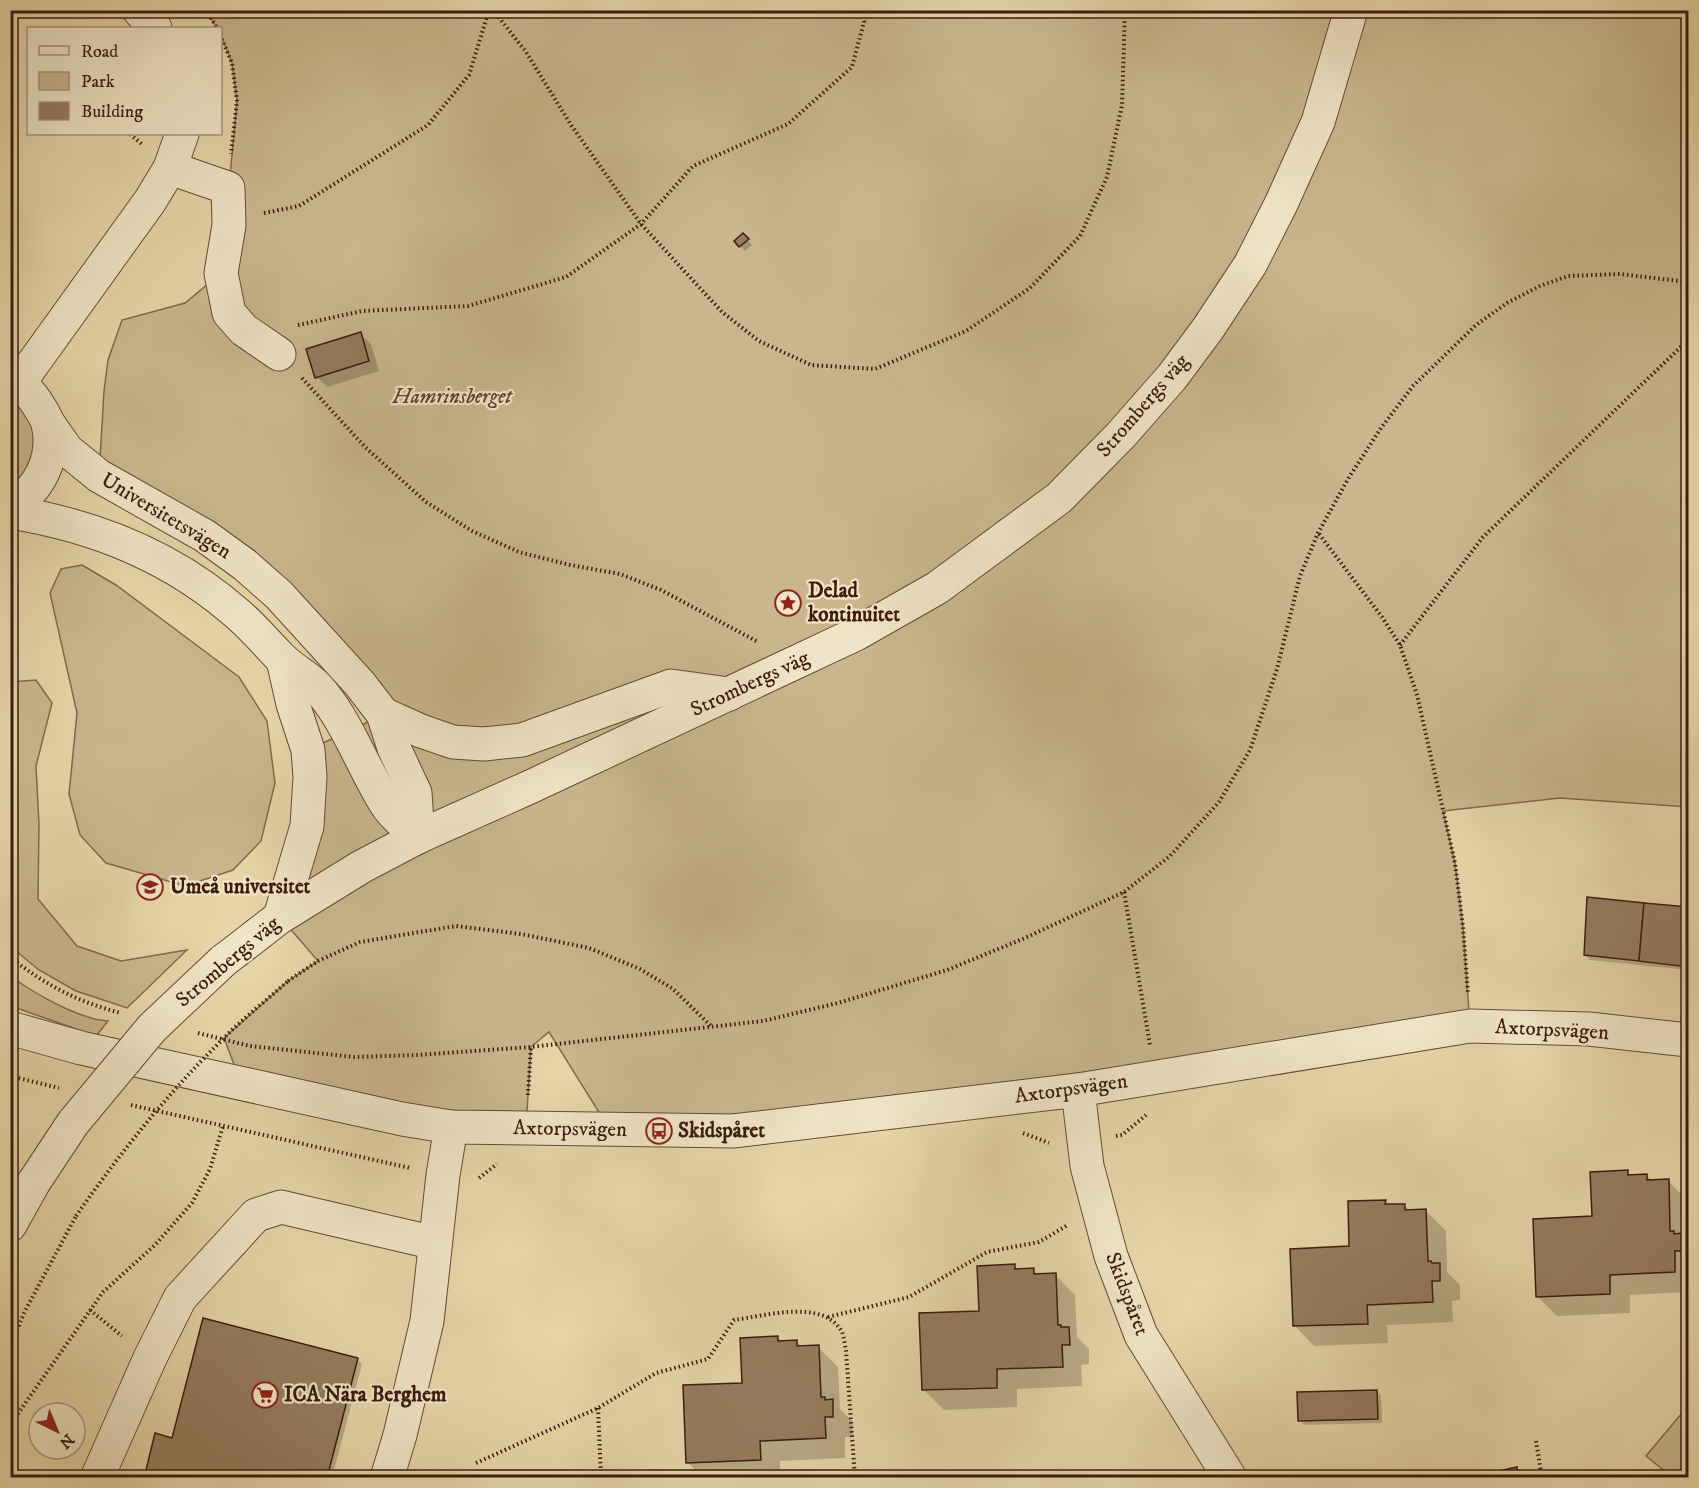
<svg xmlns="http://www.w3.org/2000/svg" width="1699" height="1488" font-family="'IM FELL DW Pica',serif">
<style>
.green{fill:#c9b68e;stroke:#83694e;stroke-width:1.5}
.shadow{fill:#0003}
.building{fill:#957c5f;stroke:#3d1c0f;stroke-width:1.5}
.lines{fill:none;stroke-linecap:round;stroke-linejoin:round}
.minor-casing{stroke:#674a35;stroke-width:35}
.path{stroke:#3d1c0f;stroke-width:4;stroke-dasharray:1.5 3;stroke-linecap:butt}
.minor{stroke:#efe4c6;stroke-width:33}
.minor-bridge-casing{stroke:#674a35;stroke-width:35;stroke-linecap:butt}
.path-bridge{stroke:#3d1c0f;stroke-width:4;stroke-dasharray:1.5 3;stroke-linecap:butt}
.minor-bridge{stroke:#efe4c6;stroke-width:33}
.labels{text-anchor:middle;dominant-baseline:central;stroke-width:4.5;stroke-linejoin:round;paint-order:stroke}
.park-label{font-size:21px;font-style:italic;fill:#60422f;stroke:#efe4c6}
.street-label{font-size:21px;fill:#3d1c0f;stroke:#efe4c6}
.poi-label{font-size:21px;font-weight:bold;fill:#3d1c0f;stroke:#efe4c6;text-anchor:start}
</style>
<rect width="100%" height="100%" fill="#e6d5a8"/>
<filter id="stains"><feTurbulence type="fractalNoise" baseFrequency=".00333" numOctaves="4"/><feColorMatrix values="0 0 0 0 .2 0 0 0 0 .09 0 0 0 0 .02 0 0 0 .5 -.17"/></filter>
<radialGradient id="worn" r=".72"><stop offset=".6" stop-color="#630" stop-opacity="0"/><stop offset="1" stop-color="#630" stop-opacity=".3"/></radialGradient>
<g class="green">
<path d="M206 11H1688V807L1560 798 1443 811 1455 863 1463 927 1470 1026 610 1130 549 1032 531 1047 526 1128 241 1083 224 1038 288 981 318 961 280 917 308 750 383 715 303 621 99 476 104 391 108 360 122 320 185 303 221 273 237 101 232 63 221 35 220 28H217Z"/>
<path d="M11 402 19 407 30 420 36 436 31 469 11 490Z"/>
<path d="M82 565 116 585 239 677 267 721 275 783 261 841 233 870 185 886 106 863 80 835 69 794 77 713 50 593 61 569Z"/>
<path d="M36 680 52 703 36 766 39 824 38 899 77 946 121 961 187 950 127 1008 76 991 39 970 11 947V682Z"/>
<path d="M10 976C34 993 78 1019 108 1021L96 1036 11 1006Z"/>
<path d="M1682 1413 1688 1419V1477H1672L1646 1456Z"/>
</g>
<g class="shadow">
<path d="M743 235 752 245 745 251 736 241Z"/>
<path d="M360 334 371 344 379 371 327 387 317 377Z"/>
<path d="M1588 899 1688 908V970L1590 960 1585 955Z"/>
<path d="M1627 1172 1631 1176H1647L1653 1182 1668 1181 1688 1201V1292L1630 1295V1313L1557 1316 1537 1296Z"/>
<path d="M1385 1202 1389 1206 1404 1205 1410 1211 1425 1210 1446 1231 1447 1272 1460 1285V1300L1452 1301 1453 1322 1387 1325 1388 1343 1314 1346 1294 1325Z"/>
<path d="M1014 1266 1019 1270H1033L1039 1275H1055L1075 1295 1077 1337 1089 1349V1364L1081 1365 1082 1386 1017 1389V1407L944 1410 924 1390Z"/>
<path d="M778 1338 782 1342 796 1341 802 1347H818L838 1367 840 1409 852 1421 853 1437H845V1458L780 1461V1478H703L687 1462Z"/>
<path d="M357 1359 362 1364 332 1478H146L173 1440Z"/>
<path d="M1377 1391 1381 1396 1382 1423 1304 1425 1300 1420Z"/>
<path d="M1517 1469 1526 1478H1474Z"/>
</g>
<g class="building">
<path d="M743 233 749 239 739 247 734 241Z"/>
<path d="M361 332 369 361 315 378 306 349Z"/>
<path d="M1587 897 1644 903 1639 961 1584 955Z"/>
<path d="M1644 903 1688 907V967L1639 961Z"/>
<path d="M1628 1170V1175L1647 1174V1180L1669 1179 1670 1231H1674V1234L1682 1233 1683 1251H1675V1272L1610 1275V1294L1536 1297 1533 1219 1592 1216 1590 1172Z"/>
<path d="M1386 1200 1385 1204H1405V1210L1426 1209 1428 1261H1431L1432 1263H1440V1281H1432L1433 1302 1367 1305 1368 1324 1293 1326 1290 1249 1349 1246 1348 1201Z"/>
<path d="M1015 1264V1269L1034 1268V1274L1056 1273 1058 1325H1061V1327H1069L1070 1345H1062L1063 1367 997 1369V1388L922 1390 919 1313 979 1311 977 1266Z"/>
<path d="M203 1318 358 1358 327 1478H144L155 1433 172 1438Z"/>
<path d="M778 1336V1341L797 1340V1346L819 1345 821 1397H825V1400L833 1399V1417H825L826 1438 760 1441 761 1460 686 1463 683 1385 742 1383 740 1338Z"/>
<path d="M1377 1390 1378 1419 1298 1421 1297 1392Z"/>
<path d="M1517 1467 1519 1478H1467Z"/>
<path d="M540 1474V1478H502V1476Z"/>
</g>
<g class="lines">
<g class="minor-casing">
<g id="minor">
<path d="M139 10 155 28"/>
<path d="M170 168 228 188 229 225 221 273 229 313 244 330 279 354"/>
<path d="M10 379C25 386 32 395 40 408 43 413 47 419 48 424 56 458 39 491 10 507"/>
<path d="M19 383 150 201 170 168 182 134"/>
<path d="M48 423 67 450 99 476 205 536 245 565 279 595 360 684 383 714 394 748 415 793 418 837"/>
<path d="M10 512C97 526 174 557 240 616 255 629 267 644 281 658 292 669 306 676 317 687 346 718 363 768 386 804 394 817 408 827 418 837"/>
<path d="M383 714 421 731 453 742 484 744 522 740 671 686 729 694"/>
<path d="M280 917 307 826 310 777 308 750 293 704 283 660"/>
<path d="M223 961 280 917 361 867 418 837 530 787 856 634 937 588 1059 498 1121 435 1172 377 1207 330 1250 265 1281 204 1318 122 1351 10"/>
<path d="M10 1028 81 1048 402 1119 451 1127 733 1131 1078 1090 1470 1026 1589 1029 1688 1040"/>
<path d="M1078 1090 1087 1166 1111 1256 1141 1335 1230 1478"/>
<path d="M10 1225 34 1182"/>
<path d="M97 1478 150 1358 180 1298 256 1215 281 1207 435 1243"/>
<path d="M387 1478 400 1435 427 1321 443 1175 451 1127"/>
</g>
</g>
<g class="path">
<path d="M206 10 217 28"/>
<path d="M493 10 526 52 571 125 641 224 722 312 759 341 811 365 875 369 966 331 1030 288 1080 236 1107 177 1122 105 1125 10"/>
<path d="M220 35 232 63 237 101 231 154"/>
<path d="M130 134 143 145"/>
<path d="M264 213 299 206 428 125 469 75 489 10"/>
<path d="M298 325 362 311 468 306 566 277 641 224 693 166 788 124 852 67 864 22 860 10"/>
<path d="M302 378 365 447 426 502 472 531 519 552 570 565 620 574 661 590 758 642"/>
<path d="M1319 534 1382 617 1400 645 1417 695 1455 863 1463 927 1468 993"/>
<path d="M1400 645 1483 537 1688 340"/>
<path d="M1124 892 1150 1045"/>
<path d="M10 957C45 985 78 1002 121 1013"/>
<path d="M288 981 318 961 360 942 456 926 521 934 589 948 640 969 673 989 711 1026"/>
<path d="M198 1033 250 1046 354 1057 417 1055 531 1047 763 1021 838 1003 947 970 1025 938 1124 892 1170 856 1219 802 1250 750 1277 669 1300 576 1318 533 1348 479 1381 428 1413 386 1476 325 1507 303 1540 286 1568 276 1620 274 1688 282"/>
<path d="M10 1076 59 1088"/>
<path d="M528 1095 531 1047"/>
<path d="M131 1105 410 1168"/>
<path d="M1023 1133 1049 1143"/>
<path d="M1116 1136 1122 1135 1146 1115"/>
<path d="M479 1178 497 1164"/>
<path d="M90 1310 122 1336"/>
<path d="M828 1317 909 1297 987 1252 1039 1242 1068 1225"/>
<path d="M10 1347 25 1311 76 1216"/>
<path d="M598 1408 601 1478"/>
<path d="M10 1425 103 1292 155 1245 192 1203 210 1169 223 1126"/>
<path d="M1536 1441 1542 1478"/>
<path d="M476 1463 598 1408 656 1373 708 1359 734 1320C765 1316 823 1298 842 1332 844 1337 845 1345 846 1351L855 1478"/>
</g>
<use href="#minor" class="minor"/>
<g class="minor-bridge-casing">
<path id="minor-bridge" d="M34 1182 73 1123 152 1028 223 961"/>
</g>
<path class="path-bridge" d="M76 1216C120 1153 168 1093 223 1039 243 1018 267 1000 288 981"/>
<use href="#minor-bridge" class="minor-bridge"/>
</g>
<defs>
<g id="sight-ring" transform="scale(1.35)"><circle r="9.5" fill="#efe4c6" stroke="#8f2418" stroke-width="1.5"/><path d="M0-6L1.8-2.2L6-1.7L2.9 1.2L3.7 5.4L0 3.3L-3.7 5.4L-2.9 1.2L-6-1.7L-1.8-2.2Z" fill="#8f2418"/></g>
<g id="university-ring" transform="scale(1.35)"><circle r="9.5" fill="#efe4c6" stroke="#8f2418" stroke-width="1.5"/><path d="M0-5L7-2L0 1L-7-2ZM-4 1L0 2.5L4 1V4Q0 6-4 4Z" fill="#8f2418"/></g>
<g id="bus-ring" transform="scale(1.35)"><circle r="9.5" fill="#efe4c6" stroke="#8f2418" stroke-width="1.5"/><path d="M-5-6H5V4H4V6H2V4H-2V6H-4V4H-5ZM-3.5-4V0h7V-4ZM-3.5 1.2v1.5H-2V1.2ZM2 1.2v1.5H3.5V1.2Z" fill="#8f2418"/></g>
<g id="supermarket-ring" transform="scale(1.35)"><circle r="9.5" fill="#efe4c6" stroke="#8f2418" stroke-width="1.5"/><path d="M-6-5.5h2.5l.6 2H6L4.5 2H-2.5L-4.4-4H-6ZM-1.5 3.2a1.3 1.3 0 1 0 .1 0ZM3 3.2a1.3 1.3 0 1 0 .1 0Z" fill="#8f2418"/></g>
</defs>
<g fill-rule="evenodd">
<use href="#sight-ring" x="788" y="603"/>
<use href="#university-ring" x="150" y="887"/>
<use href="#bus-ring" x="659" y="1131"/>
<use href="#supermarket-ring" x="265" y="1395"/>
</g>
<g class="labels">
<g class="park-label">
<text x="452" y="397">Hamrinsberget</text>
</g>
<g class="street-label">
<text transform="translate(1143 406) rotate(-49)">Strombergs väg</text>
<text transform="translate(166 516) rotate(31)">Universitetsvägen</text>
<text transform="translate(750 684) rotate(-25)">Strombergs väg</text>
<text transform="translate(228 962) rotate(-40)">Strombergs väg</text>
<text transform="translate(1552 1030) rotate(3)">Axtorpsvägen</text>
<text transform="translate(1071 1089) rotate(-8)">Axtorpsvägen</text>
<text transform="translate(570 1129) rotate(1)">Axtorpsvägen</text>
<text transform="translate(1127 1294) rotate(69)">Skidspåret</text>
</g>
<g class="poi-label">
<text x="808" y="591">Delad<tspan x="808" dy="24">kontinuitet</tspan></text>
<text x="170" y="887">Umeå universitet</text>
<text x="678" y="1131">Skidspåret</text>
<text x="284" y="1395">ICA Nära Berghem</text>
</g>
</g>
<rect width="1699" height="1488" fill="none" stroke="#e6d5a8" stroke-width="36"/>
<rect x="12" y="12" width="1675" height="1464" fill="none" stroke="#3d1c0f" stroke-width="3"/>
<rect x="18" y="18" width="1663" height="1452" fill="none" stroke="#3d1c0f" stroke-width="1.5"/>
<rect x="27" y="27" width="195" height="108" fill="#efe4c6" stroke="#a8947d" stroke-width="1.5"/>
<rect x="39" y="46" width="30" height="9" fill="#efe4c6" stroke="#a8947d" stroke-width="1.5"/>
<text x="81" y="57" font-size="18" fill="#3d1c0f">Road</text>
<rect x="39" y="72" width="30" height="18" fill="#c9b68e" stroke="#a8947d" stroke-width="1.5"/>
<text x="81" y="87" font-size="18" fill="#3d1c0f">Park</text>
<rect x="39" y="102" width="30" height="18" fill="#957c5f" stroke="#a8947d" stroke-width="1.5"/>
<text x="81" y="117" font-size="18" fill="#3d1c0f">Building</text>
<g transform="translate(57 1431) rotate(137)"><circle r="28" fill="#efe4c6" stroke="#a8947d" stroke-width="1.5"/>
<path d="M0-4.5L10 22L0 15L-10 22Z" fill="#8f2418"/>
<text y="-9" font-size="16" font-weight="bold" text-anchor="middle" fill="#3d1c0f">N</text>
</g>
<rect width="100%" height="100%" filter="url(#stains)"/>
<rect width="100%" height="100%" fill="url(#worn)"/>
</svg>
